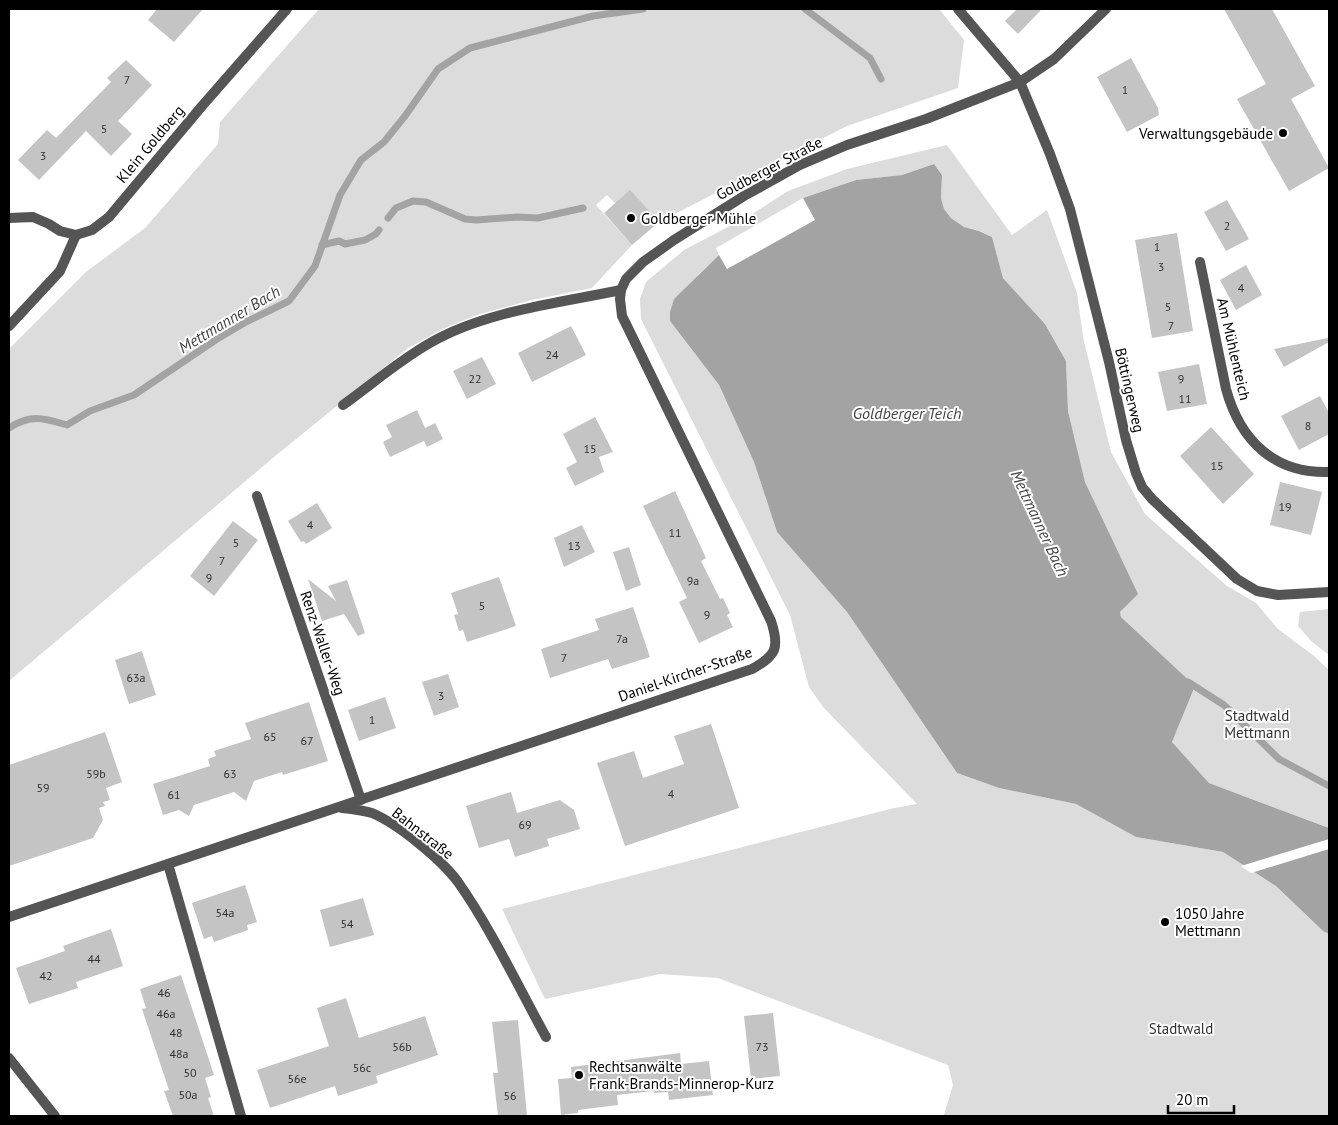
<svg xmlns="http://www.w3.org/2000/svg" width="1338" height="1125" font-family="'PT Sans',sans-serif">
<style>
.green{fill:#dcdcdc}
.water{fill:#a3a3a3}
.pier{fill:#fff}
.lines{fill:none;stroke-linecap:round;stroke-linejoin:round}
.stream{stroke:#a3a3a3;stroke-width:7}
.building{fill:#c4c4c4}
.minor{stroke:#555;stroke-width:10}
.tertiary{stroke:#555;stroke-width:10}
.poi-dot{fill:#000;stroke:#fff;stroke-width:2}
.labels{text-anchor:middle;dominant-baseline:central;stroke-width:4;stroke-linejoin:round;paint-order:stroke}
.number-label{font-size:12px;fill:#313131}
.poi-label{font-size:15px;fill:#000;stroke:#fff;text-anchor:start}
.street-label{font-size:15px;fill:#000;stroke:#fff}
.park-label{font-size:15px;fill:#333;stroke:#fff}
.water-label{font-size:16px;font-style:italic;fill:#444;stroke:#fff}
</style>
<rect width="100%" height="100%" fill="#fff"/>
<g class="green">
<path d="M319 9H939L964 40 958 88 847 126 659 222 615 203 607 195 596 205 632 245 592 288 532 300 480 314 447 327 408 348 274 457 9 681V349L86 272 145 228 218 144 220 122Z"/>
<path d="M947 145 1012 235 1047 210 1077 293 1083 337 1111 452 1145 514 1227 586 1256 603 1278 629 1314 656 1329 670V828L1209 783 1172 742 1195 686 1121 617 1120 612 1137 594 1085 482 1068 411 1066 361 1045 324 1003 278 992 237 980 231 964 227 951 218 944 209 941 198 942 175 934 164 902 175 856 180 803 198 716 248 719 255 698 275 670 321 719 385 754 462 777 532 847 612 957 773 999 788 1076 804 1136 837 1223 852 1276 886 1323 931 1329 934V1116L944 1115 953 1085 948 1065 718 978 660 974 545 999 502 909 894 808 917 804 823 707 809 687 790 615 641 319 640 299 646 282 684 250 749 216 788 191 847 169Z"/>
<path d="M1329 609V655L1311 641 1298 626 1300 612Z"/>
</g>
<path class="water" d="M934 164 942 175 941 198 944 209 951 218 964 227 979 231 992 237 1003 278 1045 324 1066 361 1068 411 1085 482 1138 594 1120 612 1121 617 1195 686 1172 742 1209 783 1329 828V934L1323 931 1276 886 1223 852 1136 837 1076 804 999 788 957 773 847 612 777 532 754 462 719 385 670 321V312L674 299 719 255 727 269 815 220 803 198 856 180 902 175Z"/>
<path class="pier" d="M1329 839V849L1251 873 1241 866Z"/>
<g class="lines">
<g class="stream">
<path d="M805 9 870 58 881 79"/>
<path d="M388 218 396 208 413 201 426 202 465 219 476 220 517 217 538 218 583 208"/>
<path d="M322 245 339 241 345 244 365 240 376 234 379 230"/>
<path d="M9 428C31 414 43 418 67 425L90 411 134 395 217 339 246 322 289 301 315 266 340 195 361 160 384 142 405 116 438 69 470 48 593 16 643 9"/>
<path d="M1188 682 1224 705 1279 759 1329 786"/>
</g>
</g>
<g class="building">
<path d="M157 9H203L174 42 148 20Z"/>
<path d="M1017 9H1042L1018 34 1005 21Z"/>
<path d="M1224 9H1272L1315 86 1291 99 1329 168 1289 191 1237 99 1266 84Z"/>
<path d="M1131 58 1158 108 1159 115 1127 132 1097 77Z"/>
<path d="M126 60 152 85 118 121 132 134 111 156 86 131 39 180 18 160 47 130 56 138 111 82 107 78Z"/>
<path d="M630 190 659 222 632 245 604 213Z"/>
<path d="M1227 200 1249 239 1226 251 1204 212Z"/>
<path d="M1177 233 1193 331 1152 338 1135 240Z"/>
<path d="M1246 265 1262 295 1236 310 1220 280Z"/>
<path d="M571 326 586 355 532 382 518 353Z"/>
<path d="M1328 338 1329 342 1284 367 1274 349Z"/>
<path d="M482 357 496 384 467 399 453 371Z"/>
<path d="M1199 364 1207 404 1167 411 1158 372Z"/>
<path d="M1320 396 1329 413V434L1299 450 1281 416Z"/>
<path d="M417 410 425 428 435 423 443 439 427 447 424 441 390 457 383 442 392 437 386 425Z"/>
<path d="M595 417 613 452 599 457 604 472 575 486 566 468 577 462 563 434Z"/>
<path d="M1211 427 1254 474 1223 504 1180 456Z"/>
<path d="M1280 482 1322 492 1311 535 1270 525Z"/>
<path d="M675 491 706 558 701 561 720 599 723 598 730 613 727 615 733 627 699 643 679 602 687 598 643 506Z"/>
<path d="M317 503 332 528 306 544 304 541 301 542 288 521Z"/>
<path d="M233 521 258 540 214 596 190 576Z"/>
<path d="M582 525 595 552 564 567 554 538Z"/>
<path d="M629 547 641 585 626 591 613 552Z"/>
<path d="M499 577 516 626 467 642 463 630 459 631 454 615 458 614 451 593Z"/>
<path d="M308 579 336 601 328 586 347 580 365 633 358 636 344 614 322 621Z"/>
<path d="M633 607 650 657 612 669 608 659 550 678 541 649 599 630 595 619Z"/>
<path d="M142 651 156 695 129 704 115 660Z"/>
<path d="M448 674 459 707 434 716 422 682Z"/>
<path d="M385 697 396 728 359 741 348 710Z"/>
<path d="M309 702 328 761 283 775 282 772 254 781 246 801 234 792 194 805 189 816 179 810 163 815 153 784 210 766 208 759 216 756 214 751 251 739 245 723Z"/>
<path d="M711 724 739 808 625 846 597 763 634 751 643 778 684 764 674 736Z"/>
<path d="M105 732 122 782 106 788 110 800 103 802 105 806 99 808 103 820 93 838 9 866V765Z"/>
<path d="M511 792 517 813 560 800 574 810 580 829 547 839 549 846 515 857 509 839 479 848 466 806Z"/>
<path d="M245 885 257 922 247 925 248 930 214 942 212 936 204 939 192 903Z"/>
<path d="M363 898 374 935 330 947 320 910Z"/>
<path d="M111 929 123 966 76 982 78 988 29 1004 16 968 65 951 63 946Z"/>
<path d="M181 975 214 1075 205 1078 211 1097 208 1098 214 1116H173L164 1091 169 1090 142 1009 146 1008 140 989Z"/>
<path d="M346 998 359 1038 425 1016 438 1055 376 1076 378 1083 338 1096 335 1086 270 1108 257 1070 329 1046 317 1008Z"/>
<path d="M773 1013 780 1076 751 1079 744 1016Z"/>
<path d="M518 1020 527 1116H498L493 1073H498L492 1022Z"/>
<path d="M680 1053 681 1064 709 1061 713 1095 669 1100 668 1092 654 1093 653 1091 617 1095 618 1105 578 1110V1113L561 1115 558 1079 572 1078 571 1067Z"/>
</g>
<g class="lines">
<g class="minor">
<path d="M958 9 1020 82 1050 154 1070 209 1109 362 1126 440 1136 473 1142 487 1152 499 1237 579 1257 591 1278 595 1329 592"/>
<path d="M9 218 33 217 49 224 60 231 76 235 92 230 109 217 202 106 287 9"/>
<path d="M1200 262 1226 389C1240 440 1274 474 1329 472"/>
<path d="M9 326 60 271 76 235"/>
<path d="M343 405C372 384 400 360 430 343 485 311 559 303 621 290"/>
<path d="M257 496 361 800"/>
<path d="M342 808C352 809 362 810 372 813 398 824 441 859 458 882 491 929 518 986 546 1037"/>
<path d="M168 864 241 1116"/>
<path d="M9 917 752 669C776 656 780 648 771 621L626 324 622 316 620 299 621 290 626 279 643 262 674 240 744 196 800 165 847 145 926 119 1020 82 1054 59 1106 9"/>
</g>
<path class="tertiary" d="M9 1058 55 1116"/>
</g>
<g class="poi-dot">
<circle cx="1283" cy="133" r="5"/>
<circle cx="631" cy="218" r="5"/>
<circle cx="1165" cy="922" r="5"/>
<circle cx="579" cy="1075" r="5"/>
</g>
<g class="labels">
<g class="number-label">
<text x="127" y="79">7</text>
<text x="1125" y="89">1</text>
<text x="104" y="128">5</text>
<text x="43" y="155">3</text>
<text x="1227" y="225">2</text>
<text x="1157" y="246">1</text>
<text x="1161" y="266">3</text>
<text x="1241" y="287">4</text>
<text x="1168" y="306">5</text>
<text x="1171" y="325">7</text>
<text x="552" y="354">24</text>
<text x="475" y="378">22</text>
<text x="1181" y="378">9</text>
<text x="1185" y="398">11</text>
<text x="1308" y="425">8</text>
<text x="590" y="448">15</text>
<text x="1217" y="465">15</text>
<text x="1285" y="506">19</text>
<text x="310" y="524">4</text>
<text x="675" y="532">11</text>
<text x="236" y="542">5</text>
<text x="574" y="545">13</text>
<text x="222" y="560">7</text>
<text x="209" y="577">9</text>
<text x="693" y="580">9a</text>
<text x="482" y="605">5</text>
<text x="707" y="614">9</text>
<text x="622" y="638">7a</text>
<text x="564" y="657">7</text>
<text x="136" y="677">63a</text>
<text x="441" y="695">3</text>
<text x="372" y="719">1</text>
<text x="270" y="736">65</text>
<text x="307" y="740">67</text>
<text x="96" y="773">59b</text>
<text x="230" y="773">63</text>
<text x="43" y="787">59</text>
<text x="671" y="793">4</text>
<text x="174" y="794">61</text>
<text x="525" y="824">69</text>
<text x="225" y="912">54a</text>
<text x="347" y="923">54</text>
<text x="94" y="958">44</text>
<text x="46" y="975">42</text>
<text x="164" y="992">46</text>
<text x="166" y="1013">46a</text>
<text x="176" y="1032">48</text>
<text x="402" y="1046">56b</text>
<text x="762" y="1046">73</text>
<text x="179" y="1053">48a</text>
<text x="362" y="1067">56c</text>
<text x="190" y="1072">50</text>
<text x="297" y="1078">56e</text>
<text x="188" y="1094">50a</text>
<text x="510" y="1095">56</text>
</g>
<g class="poi-label">
<text x="1273" y="133" text-anchor="end">Verwaltungsgebäude</text>
<text x="641" y="218">Goldberger Mühle</text>
<text x="1175" y="913">1050 Jahre<tspan x="1175" dy="17">Mettmann</tspan></text>
<text x="589" y="1066">Rechtsanwälte<tspan x="589" dy="17">Frank-Brands-Minnerop-Kurz</tspan></text>
</g>
<g class="street-label">
<text transform="translate(150 144) rotate(-50)">Klein Goldberg</text>
<text transform="translate(769 168) rotate(-28)">Goldberger Straße</text>
<text transform="translate(1234 349) rotate(77)">Am Mühlenteich</text>
<text transform="translate(1130 390) rotate(77)">Böttingerweg</text>
<text transform="translate(323 643) rotate(71)">Renz-Waller-Weg</text>
<text transform="translate(685 674) rotate(-19)">Daniel-Kircher-Straße</text>
<text transform="translate(423 833) rotate(38)">Bahnstraße</text>
</g>
<g class="park-label">
<text x="1257" y="715">Stadtwald<tspan x="1257" dy="17">Mettmann</tspan></text>
<text x="1181" y="1028">Stadtwald</text>
</g>
<g class="water-label">
<text transform="translate(229 319) rotate(-31)">Mettmanner Bach</text>
<text x="907" y="413">Goldberger Teich</text>
<text transform="translate(1040 523) rotate(65)">Mettmanner Bach</text>
</g>
</g>
<rect width="1338" height="1125" fill="none" stroke="#000000" stroke-width="20"/>
<path d="M1168 1105v8h66v-8" fill="none" stroke="#000000" stroke-width="2.5"/>
<text x="1176" y="1105" font-size="15" fill="#000000" stroke="#ffffff" stroke-width="4" paint-order="stroke">20 m</text>
</svg>
